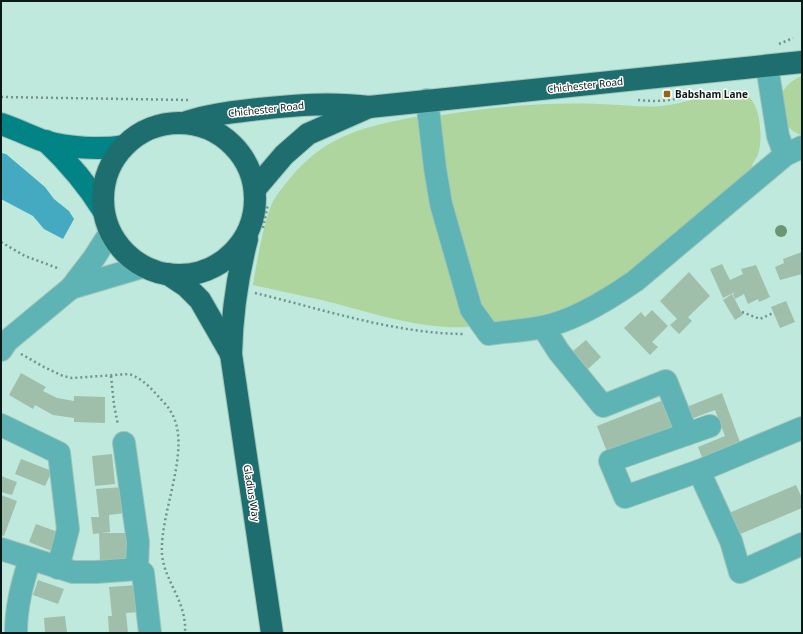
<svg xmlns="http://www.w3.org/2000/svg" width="803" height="634" font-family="'Noto Sans',sans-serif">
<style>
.green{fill:#aed59d}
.water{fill:#43aac2}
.building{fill:#9fbfaa}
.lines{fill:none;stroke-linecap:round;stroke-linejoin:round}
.minor-casing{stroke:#9fc4b9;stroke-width:24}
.major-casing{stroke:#9fc4b9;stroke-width:24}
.highway-casing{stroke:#9fc4b9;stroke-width:24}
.path{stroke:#739289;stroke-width:2.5;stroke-dasharray:2 3;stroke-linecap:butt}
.minor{stroke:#5eb4b5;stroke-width:22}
.major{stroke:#028385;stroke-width:22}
.highway{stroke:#1f6e6f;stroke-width:22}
.tree{fill:#6e9571}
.poi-dot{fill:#936613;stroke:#fff;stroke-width:1.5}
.labels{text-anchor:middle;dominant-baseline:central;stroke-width:3;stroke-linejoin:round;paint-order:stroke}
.street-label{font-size:10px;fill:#0b1a16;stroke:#fff}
.poi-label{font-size:10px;font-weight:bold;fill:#0b1a16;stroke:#fff;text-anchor:start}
</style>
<rect width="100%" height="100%" fill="#bfe9dd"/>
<g class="green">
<path d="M802 76V135C783 130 783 113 780 96 786 86 791 80 802 76Z"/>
<path d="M730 91C737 92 743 92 748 96 761 106 763 140 758 154 757 158 754 161 752 165L755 171 627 275 589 299 526 322 492 324 483 316 464 269 437 116C489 107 545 102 598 104 619 104 641 108 662 106 686 104 707 93 730 91Z"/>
<path d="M420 116 470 320 469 327C419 330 370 312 322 300 299 295 276 290 253 285 257 260 262 232 270 208 274 197 284 186 291 177 327 134 367 126 420 116Z"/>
</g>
<path class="water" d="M1 153 6 154 45 187 54 199 69 211 74 219 63 239 44 229 33 216 1 199Z"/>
<g class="building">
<path d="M802 252V274L780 280 775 267 784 263 783 259Z"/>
<path d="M722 264 730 280 743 274 741 269 756 265 770 297 759 302 758 299 748 304 744 294 735 299 733 294 735 292 723 298 710 269Z"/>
<path d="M689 272 710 296 688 317 692 321 679 334 670 325 677 319 660 301Z"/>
<path d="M732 294 743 315 735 320 723 300Z"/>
<path d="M786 301 795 322 780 328 771 307Z"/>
<path d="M652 310 668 326 652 342 658 347 650 355 624 328 641 312 645 317Z"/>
<path d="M586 340 601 357 588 369 573 351Z"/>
<path d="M21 373 46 387 43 391 57 398 74 401V396L105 397V423L74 422V418L53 415 35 405 33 409 9 395Z"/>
<path d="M722 393 741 445 703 460 698 447 725 436 715 410 688 420 684 408Z"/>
<path d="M666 399 676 425 607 452 597 426Z"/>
<path d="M112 454 115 484 95 486 92 456Z"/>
<path d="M21 459 52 471 45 486 15 474Z"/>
<path d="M1 476 17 482 12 495 1 492Z"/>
<path d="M796 485 802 498V508L738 535 729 513Z"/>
<path d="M123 487 125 513 109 515 110 532 93 534 91 517H99L96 489Z"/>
<path d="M1 495 17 501 4 536 1 535Z"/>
<path d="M36 524 66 535 59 554 29 542Z"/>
<path d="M99 533H127L128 560 100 561Z"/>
<path d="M38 580 64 589 58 604 33 595Z"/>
<path d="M137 585 139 612 126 613 128 633H109L108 616H112L109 587Z"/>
<path d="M65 616 67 633H45L44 618Z"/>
</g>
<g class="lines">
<g class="minor-casing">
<g id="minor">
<path d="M767 66 778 136 785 155"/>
<path d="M427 100 435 168 441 204 471 309 489 334C507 331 525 331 542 327 574 321 609 299 635 281L785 155 802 147"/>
<path d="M71 288 142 267"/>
<path d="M543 327 559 352 603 406 666 381 687 434 610 461 625 497 699 471 731 541 740 572 802 544"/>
<path d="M1 350 7 341 71 288 94 258 110 233"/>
<path d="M1 425 59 453 68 529 58 568"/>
<path d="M687 434 710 426"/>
<path d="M124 443 138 542 137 569"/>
<path d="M699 471 802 428"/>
<path d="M1 549 73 572H96L137 569 143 573 150 633"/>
<path d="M16 633C16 607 22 584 30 559"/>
</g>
</g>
<g class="major-casing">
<g id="major">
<path d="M1 124C16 129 30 136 44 141 67 148 101 150 124 146"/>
<path d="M46 141C68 162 87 184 103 210"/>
</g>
</g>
<g class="highway-casing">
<g id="highway">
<path d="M187 122C211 114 234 112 259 109 296 105 332 102 369 107L802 62"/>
<circle cx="179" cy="199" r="76"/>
<path d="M256 188 284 155 308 134 369 107"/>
<path d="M247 239C237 278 232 313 231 354L272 633"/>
<path d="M168 274 186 286 200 300 231 354"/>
</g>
</g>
<g class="path">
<path d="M779 44 793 38"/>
<path d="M1 97 188 100"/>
<path d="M638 100C657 102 674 101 692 94"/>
<path d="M263 228 268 204"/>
<path d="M1 242 25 256 60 269"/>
<path d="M255 293C322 309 396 334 465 334"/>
<path d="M742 312 760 319 773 313"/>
<path d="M21 354 44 367 63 376 72 378 129 374C141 378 149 386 158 396 162 401 168 406 171 412 193 448 159 513 162 555 165 582 187 602 185 633"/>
<path d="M111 376 114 405 118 425"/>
</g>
<use href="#minor" class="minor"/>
<use href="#major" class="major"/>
<use href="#highway" class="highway"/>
</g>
<circle class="tree" cx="781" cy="231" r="6"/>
<rect class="poi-dot" x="663" y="90" width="8" height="8" rx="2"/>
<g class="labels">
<g class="street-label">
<text transform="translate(585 85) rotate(-6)">Chichester Road</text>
<text transform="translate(266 109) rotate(-6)">Chichester Road</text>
<text transform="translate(252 493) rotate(81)">Gladius Way</text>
</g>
<g class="poi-label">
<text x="675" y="94">Babsham Lane</text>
</g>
</g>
<rect width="803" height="634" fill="none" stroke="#0b1a16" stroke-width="4"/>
</svg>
